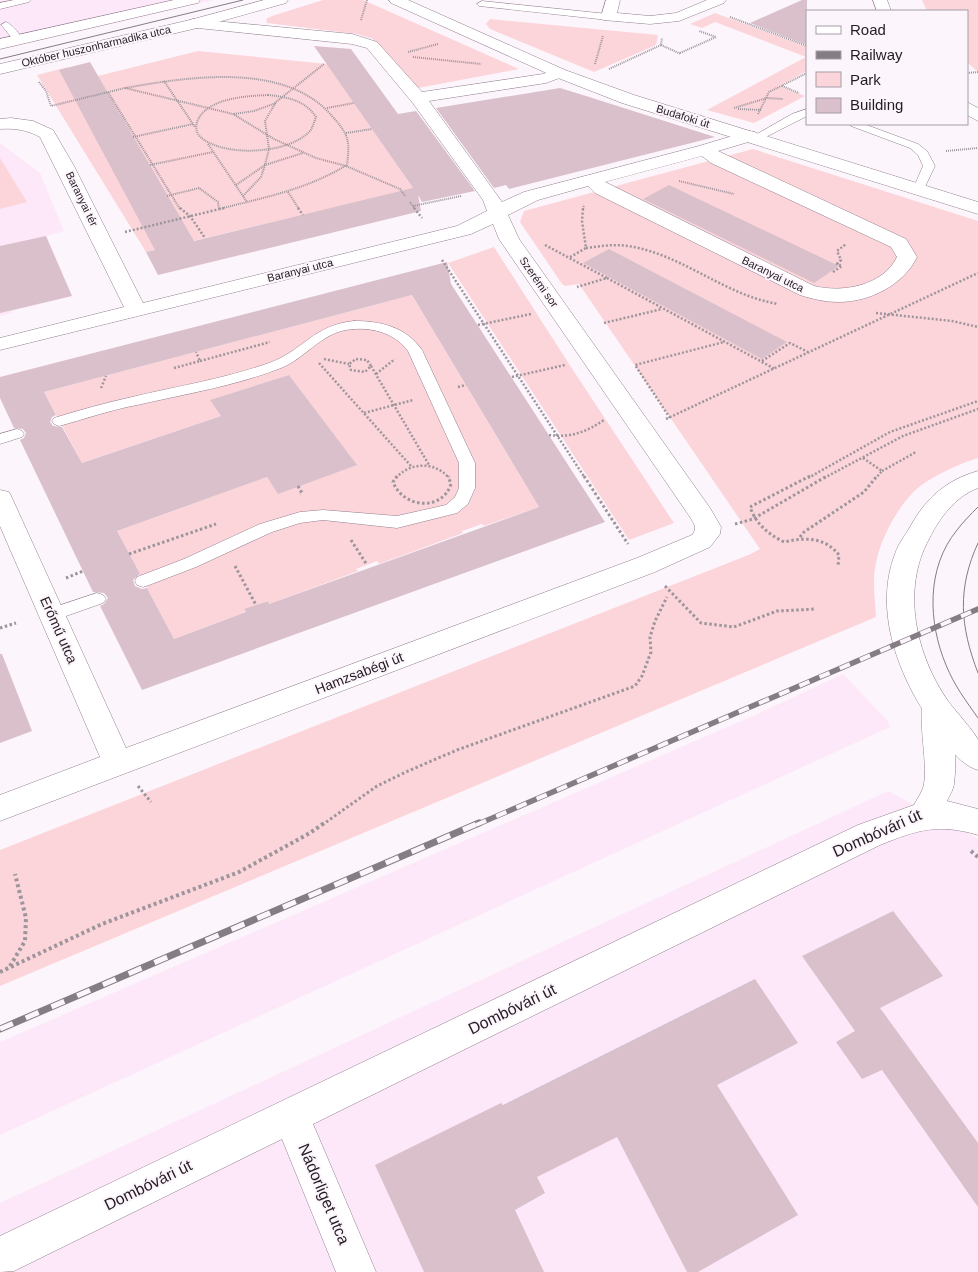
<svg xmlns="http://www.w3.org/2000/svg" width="978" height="1272" font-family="Helvetica,sans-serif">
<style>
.built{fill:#fde8fa}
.green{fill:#fcd5da}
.building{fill:#d9c0cb;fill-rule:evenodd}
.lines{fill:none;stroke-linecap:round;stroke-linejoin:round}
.service-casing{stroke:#917f8f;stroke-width:1}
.minor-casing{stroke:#917f8f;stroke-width:1}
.tertiary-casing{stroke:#917f8f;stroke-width:1}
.secondary-casing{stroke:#917f8f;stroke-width:1}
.primary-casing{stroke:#917f8f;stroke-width:1}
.path-far3{stroke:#9d959c;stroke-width:2;stroke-dasharray:1 1;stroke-linecap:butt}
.path-far2{stroke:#9d959c;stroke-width:2.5;stroke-dasharray:2 2;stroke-linecap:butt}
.path-far1{stroke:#9d959c;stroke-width:3;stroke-dasharray:2.5 2.5;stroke-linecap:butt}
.path{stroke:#9d959c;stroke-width:4;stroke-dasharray:3 3;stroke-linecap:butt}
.service{fill:#fff;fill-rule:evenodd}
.minor{fill:#fff;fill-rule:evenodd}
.tertiary{fill:#fff;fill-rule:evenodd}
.secondary{fill:#fff;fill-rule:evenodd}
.primary{fill:#fff;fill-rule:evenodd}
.tram{stroke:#857d84;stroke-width:1}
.rail-far1-casing{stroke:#857d84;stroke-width:5.5}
.rail-casing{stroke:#857d84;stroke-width:7}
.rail-far1{stroke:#fdf5fc;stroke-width:4;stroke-dasharray:11;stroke-linecap:butt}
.rail{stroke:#fdf5fc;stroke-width:5;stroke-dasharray:14;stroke-linecap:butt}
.labels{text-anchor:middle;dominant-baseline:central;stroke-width:4;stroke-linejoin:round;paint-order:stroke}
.far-street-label{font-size:11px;fill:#231c22;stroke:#fdf5fc}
.street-label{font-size:14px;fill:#231c22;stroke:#fdf5fc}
.near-street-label{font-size:16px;fill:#231c22;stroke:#fdf5fc}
</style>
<rect width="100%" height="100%" fill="#fdf5fc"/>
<g class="built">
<path d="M0 0H214L0 50Z"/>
<path d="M0 143 40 173 64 231 46 236 72 296 12 311V313L0 316Z"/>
<path d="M843 674 888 721 890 727 0 1135V1042L755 715Z"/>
<path d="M888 791 978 839V1272H0V1203Z"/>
</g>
<g class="green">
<path d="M323 0H363L519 69 418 88 373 39 357 34 267 23 266 19 272 16Z"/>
<path d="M922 0H978V72L967 62V11H927Z"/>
<path d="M715 13 807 47V71L779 86 805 96 754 123 707 110 806 57 715 22 702 28 690 24Z"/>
<path d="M490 19 658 35 656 45 594 72 490 29 486 24Z"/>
<path d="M198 51 327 64 417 194 387 195 146 252 37 75 68 67 82 80Z"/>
<path d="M753 149 978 221V458C961 463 933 476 919 487 900 502 880 539 876 563 872 580 875 599 876 617L0 986V850L751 554 760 549 579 284 565 286 562 284 520 222 524 211Z"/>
<path d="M0 158 27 202 0 209Z"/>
<path d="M494 247 569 364 674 523 629 540 448 263Z"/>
<path d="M412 295 539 507 484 526 482 524 462 531 463 533 379 564 377 561 356 569 358 571 269 604 267 601 244 610 246 612 174 639 117 531 267 477 278 493 356 465 289 375 211 400 221 416 82 463 44 392Z"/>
</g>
<g class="building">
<path d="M802 0H807V45L750 23Z"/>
<path d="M314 46 351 49 398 114 416 111 475 191 422 202 418 195 421 211 158 275 146 252 155 250 59 70 90 62 194 241 413 188Z"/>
<path d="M560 88 586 96 715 137 509 189 506 185 494 188 436 108Z"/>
<path d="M669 185 839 266 814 283 643 199Z"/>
<path d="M46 236 72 296 0 313V246Z"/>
<path d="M609 249 787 342 762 359 583 263Z"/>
<path d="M447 262 451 284 605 522 142 690 100 606 104 604 108 598 104 593 93 592 20 440 24 438 26 433 23 429 14 428 0 398V377ZM412 295 539 507 269 604 268 601 244 609 246 612 174 639 147 588 142 589 135 586 133 580 140 574 117 531 267 477 278 494 357 465 289 375 210 400 221 416 82 463 62 427 53 426 50 422 52 417 56 415 44 392Z"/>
<path d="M0 654H2L32 731 0 743Z"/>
<path d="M893 911 943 976 880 1008 978 1143V1207L882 1070 862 1079 836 1042 855 1031 802 956Z"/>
<path d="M755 979 798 1043 717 1085 798 1215 698 1272H687L617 1137 537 1177 545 1193 515 1210 544 1272H424L375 1165 501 1103 503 1105Z"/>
</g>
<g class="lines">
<g class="service-casing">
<g id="service">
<path d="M14 0H31L29 2 0 9V3Z"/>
<path d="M482 1 608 14 613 17 608 20 479 6 477 4Z"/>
<path d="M6 22C12 24 23 36 21 42H15L3 27 1 25Z"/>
<path d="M807 109V116L760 140 756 141 750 138 792 114Z"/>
<path d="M850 124H864L918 144 927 151 935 166 923 191 919 193 913 189 923 166 918 155 910 148 851 126Z"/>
<path d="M354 321C381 321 406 327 422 350L475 463V488L468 504 457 513 397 528 323 520 300 523 272 532 196 567 149 585 143 587 137 585 135 581 137 577 184 559 260 524 300 512 323 510 397 516 446 505 455 497 459 488V463L408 351C394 332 369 326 346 330 321 334 304 359 281 368 235 386 185 394 137 405 110 410 85 419 59 426L54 424 52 421 54 418C80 410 105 403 132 397 178 386 224 379 269 363 303 351 313 325 354 321Z"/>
<path d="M17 429 22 431 24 434 22 437 0 444V434Z"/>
<path d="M97 593 103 595 106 599 103 603 52 621 46 620 43 615 46 610Z"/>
</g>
</g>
<g class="minor-casing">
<g id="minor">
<path d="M606 0H620L617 13 650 16 676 13 707 0H726L724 3 679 21 650 24 603 20 601 17Z"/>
<path d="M193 19 352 34 377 42 422 92 543 74 559 68 565 70 567 73 565 76 546 83 429 101 502 202 524 192 699 146 749 131 755 132 758 136 755 140 718 151 906 239 917 257C904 285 869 302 839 302 825 302 813 299 800 295L595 193 588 186 538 200 508 215 519 239 710 508 721 527 720 534 710 547 655 572 0 821V795L100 757 0 526V490L9 492 12 498 126 748 637 558 692 535C698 528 694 524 690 517L499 239 493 224 471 234 0 350V338L124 307 40 137C27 130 15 128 0 129V119L11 118 33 121 53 130 74 166 143 303 457 226 487 211 483 200 412 102 367 48 352 44 188 27 185 24 188 21ZM702 156 711 163 891 247 897 257C883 286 842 293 814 286L605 182Z"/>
<path d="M935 694 945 697C956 717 957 761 954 783 954 789 949 796 947 801L978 809V835C938 823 917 830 880 845L313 1124 376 1272H336L282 1139 14 1271 0 1272V1236L858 825 914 805C917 799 923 791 924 784 928 760 916 713 925 697Z"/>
</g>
</g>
<g class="tertiary-casing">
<path id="tertiary" d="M389 0H408L565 70 634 95 978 202V214L622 103 553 76 391 3Z"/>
</g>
<g class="secondary-casing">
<g id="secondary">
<path d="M174 0H200L198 3 193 4 0 49V39Z"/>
<path d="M264 0H288L286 3 193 29 0 74V64L190 20Z"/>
<path d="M873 0H887L891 11H877Z"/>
<path d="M967 102 978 108V121L967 115Z"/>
</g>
</g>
<g class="primary-casing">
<path id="primary" d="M978 471V488C955 497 940 517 929 539 901 590 916 655 948 701 953 708 977 735 978 740 978 749 978 761 978 770 958 764 945 742 933 725 899 678 873 611 895 554 898 544 905 536 910 527 926 498 946 480 978 471Z"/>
</g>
<g class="path-far3">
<path d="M730 17 807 46"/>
<path d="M361 20 367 0"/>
<path d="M661 45 681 54"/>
<path d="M408 52 438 44"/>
<path d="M680 53 716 37 699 31"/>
<path d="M413 57 481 64"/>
<path d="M595 64 603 36"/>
<path d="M609 69 661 45 662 38"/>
<path d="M967 73 978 72"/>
<path d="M164 81 195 127"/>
<path d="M39 82 46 91 51 106 125 88 233 114 274 139 316 158 346 166 400 189 405 196"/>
<path d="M782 86 799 93"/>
<path d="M125 88C188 77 285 61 332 116 349 135 350 140 347 165 305 190 266 197 219 209"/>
<path d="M108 92 180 209"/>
<path d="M268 95C287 97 305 100 316 117 314 122 313 127 310 131 289 154 227 157 203 139 197 135 195 129 197 122 206 98 246 96 268 95Z"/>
<path d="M327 108 354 103"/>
<path d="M734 108 767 98 783 99"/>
<path d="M738 109 762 110"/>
<path d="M234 114 254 111 276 103"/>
<path d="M758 114 769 92 807 73"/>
<path d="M346 133 372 129"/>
<path d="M133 137 193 124"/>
<path d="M208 144 247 202"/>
<path d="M946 151 978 148"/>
<path d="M150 165 213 152"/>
<path d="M679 181 734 194"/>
<path d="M236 185 265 165 269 149 265 121 276 102 324 64"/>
<path d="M288 192 299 209"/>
<path d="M167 196 199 188 218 202 219 209"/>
<path d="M243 196 261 177 265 165 303 153"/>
<path d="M410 202 415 209"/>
<path d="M413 206 461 196"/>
<path d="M583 209 584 205"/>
</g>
<g class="path-far2">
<path d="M180 208 190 216 205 238"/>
<path d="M298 208 303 215"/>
<path d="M414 208 422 218"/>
<path d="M125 232 224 208"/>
<path d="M545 245 607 278 577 287"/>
<path d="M586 248C600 246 614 244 628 246 682 254 724 295 778 304"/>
<path d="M570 257 586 248 582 221 583 208"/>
<path d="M442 260 585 478"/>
<path d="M833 272 842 266 837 264 841 260 837 251 846 244"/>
<path d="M607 278 775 369"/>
<path d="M876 313 952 321 978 327"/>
<path d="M604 323 662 309"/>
<path d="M478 325 531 314"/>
<path d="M324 359 349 364"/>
<path d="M356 359 367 360 371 366 365 372 351 370 349 364Z"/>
<path d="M200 361 270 342"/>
<path d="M762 361 790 343 808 352"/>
<path d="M319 363 411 466"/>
<path d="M371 366 429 465"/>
<path d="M174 368 200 361 196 352"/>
<path d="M376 374 395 359"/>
<path d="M512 377 565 365"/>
<path d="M458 387 466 385"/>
<path d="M101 388 106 376"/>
<path d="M364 413 413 400"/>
<path d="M670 418 635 365 724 342"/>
<path d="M666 419 978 273"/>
<path d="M549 435C571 438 586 432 604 420"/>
<path d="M863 458 882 471 876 478"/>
<path d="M882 471 916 452"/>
<path d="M396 478C410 462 435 461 449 478"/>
<path d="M808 478 890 432 978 401"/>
<path d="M824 478 903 436 978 409"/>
</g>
<g class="path-far1">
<path d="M397 476 393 482C403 508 442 512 451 484L448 476"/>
<path d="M584 476 628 544"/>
<path d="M810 476 750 507C756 524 768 534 784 542 805 537 825 537 839 555L838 567"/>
<path d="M298 486 302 493 300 494"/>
<path d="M735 524 753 519 827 476"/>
<path d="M800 537 804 532 864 492 877 476"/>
<path d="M351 540 367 565"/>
<path d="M129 554 216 524"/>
<path d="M235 566 256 605"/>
<path d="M66 578 83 571"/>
<path d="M665 586 701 623 734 627 777 611 816 609"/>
<path d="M0 628 16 623"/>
<path d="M138 786 151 802"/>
<path d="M322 825 377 786 408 771 457 750 635 686 642 676 651 652 650 637 655 621 667 597"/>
</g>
<g class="path">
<path d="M971 851 978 857"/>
<path d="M10 966 25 941 26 918 15 874"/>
<path d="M0 972 102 924 239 872 310 833 324 823"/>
</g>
<use href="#service" class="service"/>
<use href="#minor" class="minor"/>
<use href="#tertiary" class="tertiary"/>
<use href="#secondary" class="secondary"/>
<use href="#primary" class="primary"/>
<g class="tram">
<path d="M0 59 243 0"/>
<path d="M978 507C971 514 963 522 957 530 926 568 928 622 946 665 954 685 966 701 978 718"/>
<path d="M978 543C957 589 960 626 978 673"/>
</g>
<g class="rail-far1-casing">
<path id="rail-far1" d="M476 825 978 609"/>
</g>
<g class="rail-casing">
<path id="rail" d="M0 1029 479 823"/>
</g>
<use href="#rail-far1" class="rail-far1"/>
<use href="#rail" class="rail"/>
</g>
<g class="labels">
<g class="far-street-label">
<text transform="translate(96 46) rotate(-13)">Október huszonharmadika utca</text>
<text transform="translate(683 116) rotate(17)">Budafoki út</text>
<text transform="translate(82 199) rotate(64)">Baranyai tér</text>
<text transform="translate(300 270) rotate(-14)">Baranyai utca</text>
<text transform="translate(773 274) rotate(26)">Baranyai utca</text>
<text transform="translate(539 282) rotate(55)">Szerémi sor</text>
</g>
<g class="street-label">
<text transform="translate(59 630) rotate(66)">Erőmű utca</text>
<text transform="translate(359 673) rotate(-21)">Hamzsabégi út</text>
</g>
<g class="near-street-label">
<text transform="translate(877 833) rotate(-24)">Dombóvári út</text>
<text transform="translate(512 1009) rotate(-26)">Dombóvári út</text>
<text transform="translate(148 1185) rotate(-26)">Dombóvári út</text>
<text transform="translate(324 1194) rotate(67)">Nádorliget utca</text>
</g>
</g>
<rect x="806" y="10" width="162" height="115" fill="#fdf5fc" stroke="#a69ea5"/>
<rect x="816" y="26" width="25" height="8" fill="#ffffff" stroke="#a69ea5"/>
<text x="850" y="35" font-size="15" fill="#231c22">Road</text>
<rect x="816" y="51" width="25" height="8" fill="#857d84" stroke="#a69ea5"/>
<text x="850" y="60" font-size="15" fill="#231c22">Railway</text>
<rect x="816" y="72" width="25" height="15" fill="#fcd5da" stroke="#a69ea5"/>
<text x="850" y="85" font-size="15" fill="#231c22">Park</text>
<rect x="816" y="98" width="25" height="15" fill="#d9c0cb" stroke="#a69ea5"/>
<text x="850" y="110" font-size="15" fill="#231c22">Building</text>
</svg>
